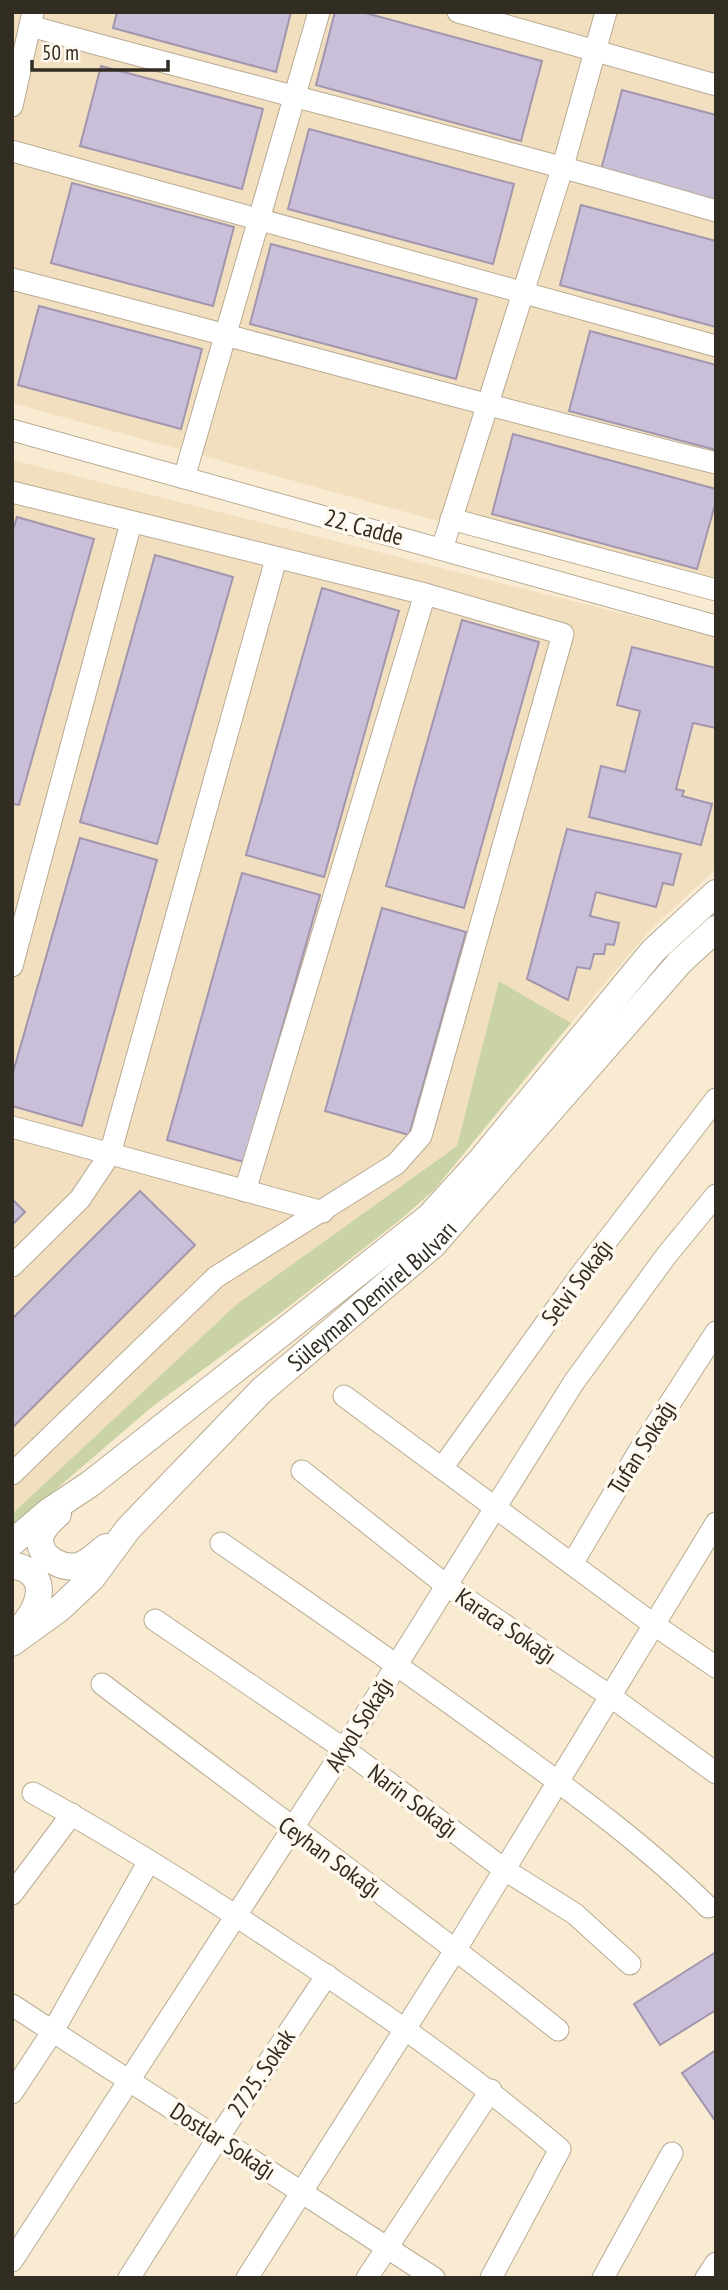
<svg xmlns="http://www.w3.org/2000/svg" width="728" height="2290" font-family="'PT Sans Narrow',sans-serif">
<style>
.built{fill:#f1dfc0}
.green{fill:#cad3a5}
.building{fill:#cabfd8;stroke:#a196ae;stroke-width:2}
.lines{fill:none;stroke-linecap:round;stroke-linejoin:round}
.minor-casing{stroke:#b9ab93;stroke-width:23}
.major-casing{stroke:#b9ab93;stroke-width:28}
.minor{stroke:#fff;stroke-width:21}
.major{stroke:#fff;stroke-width:26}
.labels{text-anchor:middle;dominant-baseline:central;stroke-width:7;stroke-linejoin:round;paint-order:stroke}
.street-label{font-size:24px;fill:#322d23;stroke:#fff9ef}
</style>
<rect width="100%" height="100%" fill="#f9ebd1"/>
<g class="built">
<path d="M12 12H716V598L12 403Z"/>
<path d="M12 460 716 637V869L651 929 571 1023 499 981 457 1146 237 1304 12 1514Z"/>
</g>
<path class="green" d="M499 981 571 1023 434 1190 400 1220 283 1311 153 1406 12 1527V1514L237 1304 457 1146Z"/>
<g class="building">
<path d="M117 12H291L276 72 113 28Z"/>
<path d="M335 12H362L542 61 521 141 316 85Z"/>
<path d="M101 66 263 109 242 189 80 146Z"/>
<path d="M622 90 716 115V201L601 170Z"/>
<path d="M309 129 514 184 493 264 288 209Z"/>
<path d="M72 183 234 227 213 306 51 263Z"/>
<path d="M581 205 716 241V327L560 285Z"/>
<path d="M271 244 477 299 456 379 250 324Z"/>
<path d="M39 306 202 349 181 429 18 385Z"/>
<path d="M590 331 716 365V450L569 411Z"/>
<path d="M513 434 716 489V501L697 569 492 514Z"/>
<path d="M17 517 94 539 19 805 12 804V533Z"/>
<path d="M155 555 233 577 157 844 80 822Z"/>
<path d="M322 588 399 611 324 877 246 855Z"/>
<path d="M462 620 539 642 464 908 386 886Z"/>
<path d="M632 647 716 668V728L693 723 676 789 684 791 682 796 712 804 701 845 589 817 601 766 625 772 640 711 617 705Z"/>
<path d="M567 829 681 854 673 885 663 883 656 907 596 892 590 916 619 923 614 945 606 944 604 954H594L590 969 577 967 568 1000 527 979Z"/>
<path d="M80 838 157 860 82 1126 12 1106V1076Z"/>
<path d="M242 873 320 895 244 1162 167 1140Z"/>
<path d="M382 908 466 932 409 1135 325 1111Z"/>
<path d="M140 1191 195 1245 12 1428V1319Z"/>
<path d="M12 1199 25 1212 12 1225Z"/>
<path d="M716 1952V2010L660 2045 634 2004Z"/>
<path d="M716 2050V2122L682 2073Z"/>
</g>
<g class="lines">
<g class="minor-casing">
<g id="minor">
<path d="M458 12 716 85"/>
<path d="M30 26C258 89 488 144 716 211"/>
<path d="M12 106 33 12"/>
<path d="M12 151 716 346"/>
<path d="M12 279C247 339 480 405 716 463"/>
<path d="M12 430 716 626"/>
<path d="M184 478 319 12"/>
<path d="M12 492 425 594 563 634 421 1136 396 1164 216 1277 12 1474"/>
<path d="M451 519 716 590"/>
<path d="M442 549 563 166 606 12"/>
<path d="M12 966 131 523"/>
<path d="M12 1127 323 1212"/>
<path d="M245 1191 425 594"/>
<path d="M12 1266 80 1199 110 1154 276 559"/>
<path d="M344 1396 653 1624 716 1667"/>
<path d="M442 1468 579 1277 716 1099"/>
<path d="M302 1471 447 1586 610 1696 716 1773"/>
<path d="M221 1543C317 1609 412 1675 505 1743 575 1794 647 1846 708 1907"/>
<path d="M572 1564 639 1451 716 1332"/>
<path d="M155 1620 344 1749 505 1870 575 1914 630 1964"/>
<path d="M102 1684C254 1800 409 1911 558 2030"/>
<path d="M33 1793C120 1841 204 1894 286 1949 381 2011 473 2075 560 2149L491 2278"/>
<path d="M12 1894 72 1814"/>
<path d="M12 2005 434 2278"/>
<path d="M12 2093 53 2031 149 1861"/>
<path d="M12 2261 344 1749 574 1382 666 1256 716 1195"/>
<path d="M129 2278 218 2138 327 1975"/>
<path d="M247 2278 456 1949 716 1523"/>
<path d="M367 2278 491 2090"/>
<path d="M603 2278 672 2153"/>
<path d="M706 2278 716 2263"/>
</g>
</g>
<g class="major-casing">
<g id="major">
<path d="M58 1514C51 1520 40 1530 40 1541 41 1559 63 1569 78 1566 89 1563 98 1553 106 1547"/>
<path d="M12 1543 48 1512 90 1484 429 1217 481 1160 653 951 716 893"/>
<path d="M12 1565C53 1573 40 1607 20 1629"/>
<path id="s1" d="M12 1643 59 1609 92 1578 128 1529 262 1390 433 1245 680 962 716 929"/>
</g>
</g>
<use href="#minor" class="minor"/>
<use href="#major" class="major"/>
</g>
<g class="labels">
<g class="street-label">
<text transform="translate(364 527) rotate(15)">22. Cadde</text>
<text transform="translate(577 1282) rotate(-53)">Selvi Sokağı</text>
<text stroke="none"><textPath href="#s1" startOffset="502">Süleyman Demirel Bulvarı</textPath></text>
<text transform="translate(642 1447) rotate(-58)">Tufan Sokağı</text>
<text transform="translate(506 1626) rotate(34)">Karaca Sokağı</text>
<text transform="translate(359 1724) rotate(-58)">Akyol Sokağı</text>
<text transform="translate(413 1801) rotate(37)">Narin Sokağı</text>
<text transform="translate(330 1857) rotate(36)">Ceyhan Sokağı</text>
<text transform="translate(261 2073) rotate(-56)">2725. Sokak</text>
<text transform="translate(223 2141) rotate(33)">Dostlar Sokağı</text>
</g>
</g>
<rect width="728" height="2290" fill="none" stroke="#322d23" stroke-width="28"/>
<path d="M32 60v10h136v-10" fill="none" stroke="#322d23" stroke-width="3.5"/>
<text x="42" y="60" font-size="21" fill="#322d23" stroke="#fff9ef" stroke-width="5" paint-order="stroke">50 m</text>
</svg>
